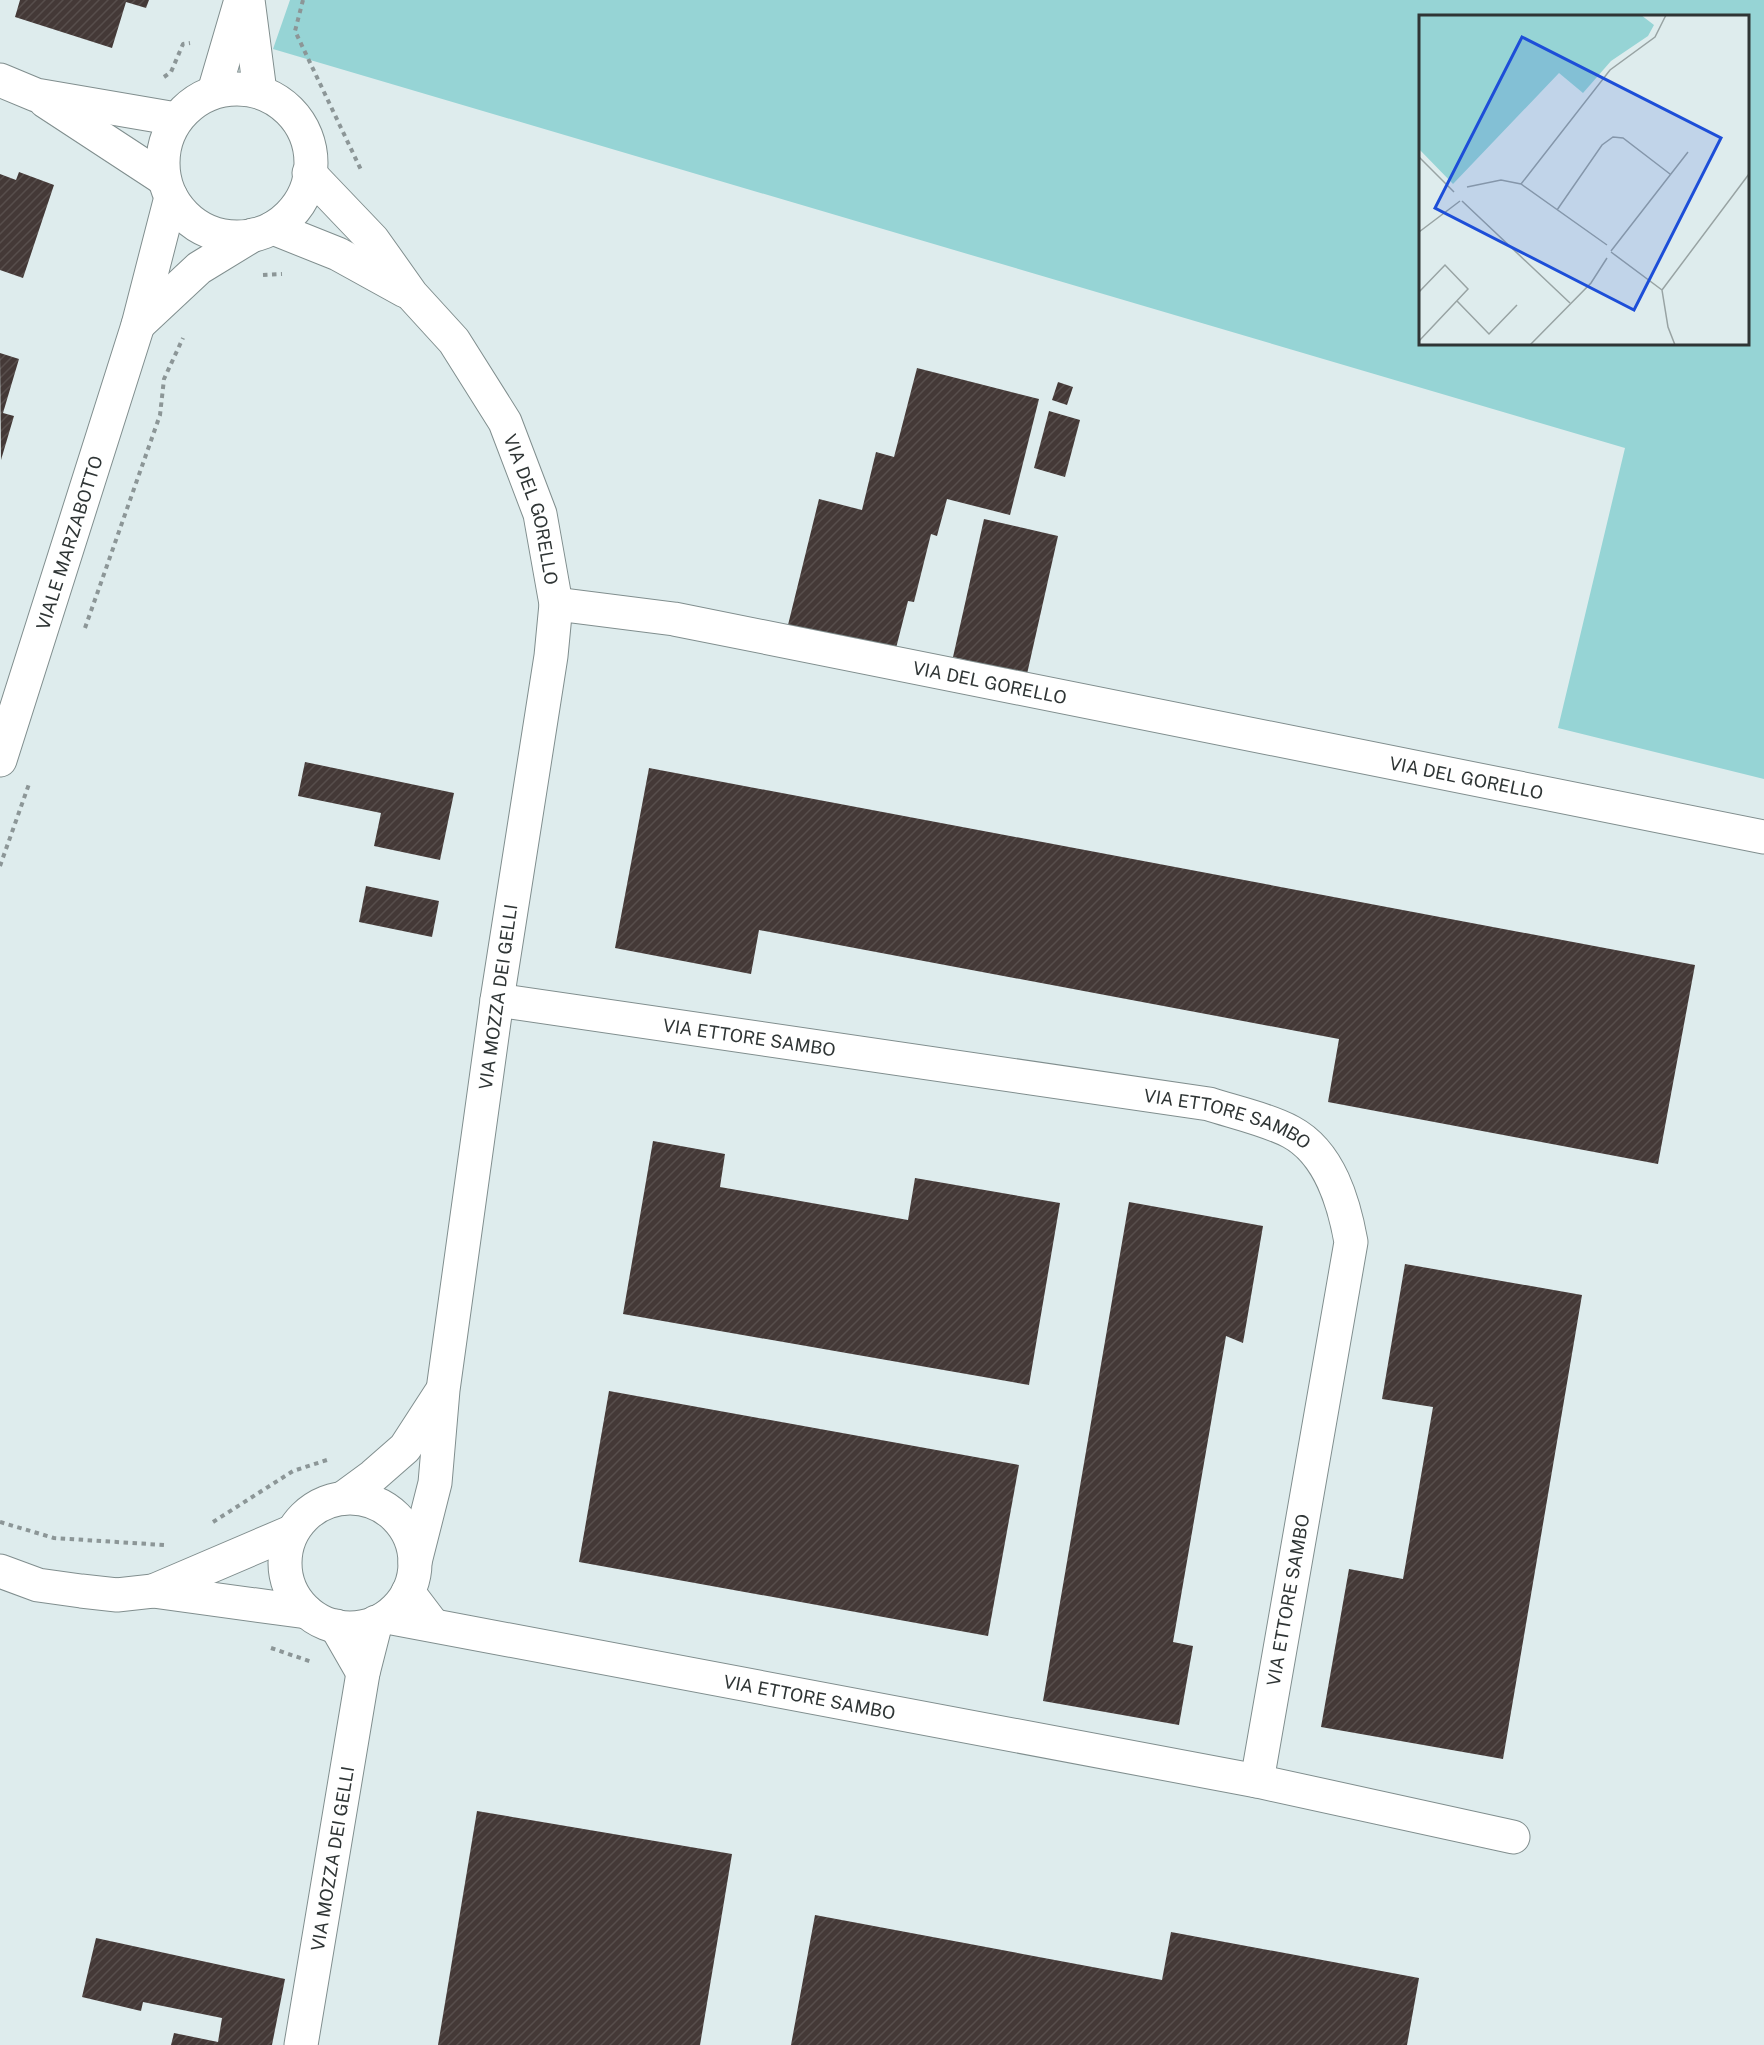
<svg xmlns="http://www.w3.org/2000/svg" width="1764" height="2045" font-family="'Public Sans',sans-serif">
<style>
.green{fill:#96d4d5;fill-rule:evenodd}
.building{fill:url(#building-hatch)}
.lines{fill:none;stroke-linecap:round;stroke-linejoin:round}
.street-casing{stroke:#808e8e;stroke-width:35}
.secondary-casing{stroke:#808e8e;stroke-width:35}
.path{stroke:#8c9697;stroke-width:4;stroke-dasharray:4.5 4.5;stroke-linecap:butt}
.street{stroke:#fff;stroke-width:33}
.secondary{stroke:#fff;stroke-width:33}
.labels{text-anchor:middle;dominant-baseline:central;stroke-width:6;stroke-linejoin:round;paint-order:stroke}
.street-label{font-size:18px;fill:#2f3535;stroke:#fff}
.inset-road{fill:none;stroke:#98a3a3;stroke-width:1.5}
.view{fill:#1d4ed8;fill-opacity:0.15;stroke:#1d4ed8;stroke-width:3}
.inset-edge{fill:none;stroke:#2f3535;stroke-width:3}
</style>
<defs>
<pattern id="building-hatch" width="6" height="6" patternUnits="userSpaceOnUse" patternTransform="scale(1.5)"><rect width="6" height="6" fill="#443937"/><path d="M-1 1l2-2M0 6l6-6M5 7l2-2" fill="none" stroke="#574e4c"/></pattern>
</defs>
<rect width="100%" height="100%" fill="#deeced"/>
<path class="green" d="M290 0H1764V779L1558 728 1625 448 273 49ZM1420 16H1748V344H1420Z"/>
<g class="building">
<path d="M20 0H149L146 8 126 2 112 48 15 17Z"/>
<path d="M19 172 54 185 23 278 0 270V174L16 180Z"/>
<path d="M0 353 19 359 3 413 14 416 1 460Z"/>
<path d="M917 368 1039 399 1010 515 947 499 937 536 931 534 914 602 908 601 894 656 787 629 819 499 862 510 876 452 894 457Z"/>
<path d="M1058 382 1073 387 1067 405 1052 400Z"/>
<path d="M1049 411 1080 420 1065 477 1034 468Z"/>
<path d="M984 519 1058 536 1027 674 953 657Z"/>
<path d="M305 762 454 793 440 860 374 846 381 813 298 796Z"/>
<path d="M649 768 1695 965 1658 1164 1328 1102 1339 1039 759 930 751 974 615 948Z"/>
<path d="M366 886 439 901 432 937 359 922Z"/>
<path d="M653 1141 725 1154 720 1187 908 1220 915 1178 1060 1203 1029 1385 623 1314Z"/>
<path d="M1129 1202 1263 1226 1243 1343 1226 1336 1173 1642 1193 1646 1179 1725 1043 1701Z"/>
<path d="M1405 1264 1582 1295 1503 1759 1321 1727 1349 1569 1403 1579 1433 1407 1382 1399Z"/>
<path d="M609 1391 1019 1465 988 1636 579 1562Z"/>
<path d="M477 1811 732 1854 700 2045H438Z"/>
<path d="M815 1915 1162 1980 1171 1932 1419 1978 1407 2045H791Z"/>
<path d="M96 1938 285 1979 272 2045H171L174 2033 218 2042 222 2018 143 2002 141 2011 82 1997Z"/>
</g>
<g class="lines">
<g class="street-casing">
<g id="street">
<path d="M248 0 260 92"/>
<circle cx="237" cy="163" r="74"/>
<path d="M214 92 241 0"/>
<path d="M138 325 199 268 253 235"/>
<path id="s1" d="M556 604 674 619 1764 837"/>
<path id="s2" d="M0 760 138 325 171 197"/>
<path id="s3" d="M497 1000 1209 1104C1234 1112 1269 1120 1291 1132 1330 1153 1344 1203 1351 1242L1257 1781"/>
<path d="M408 1592 433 1625"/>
<path id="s4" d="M387 1617 1257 1781 1513 1837"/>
<path d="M336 1626 363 1673"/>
<path id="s5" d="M301 2045 363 1673 376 1622"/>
</g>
</g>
<g class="secondary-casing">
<g id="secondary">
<path d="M0 80 36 95 176 119"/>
<path d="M45 101 164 179"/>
<path id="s6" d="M309 173 373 240 412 295 454 341 505 422 540 514 556 604 551 656 497 1000 443 1390 435 1483 415 1562"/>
<path d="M273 228 338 254 405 291"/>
<path d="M343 1498 373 1476 405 1448 440 1394"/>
<circle cx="350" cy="1563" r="65"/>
<path d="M0 1571 38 1585 81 1591 117 1595 153 1591 307 1612"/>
<path d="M153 1591 291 1532"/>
</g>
</g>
<g class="path">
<path d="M303 0 295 31 362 172"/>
<path d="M164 77 171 72 183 44 190 43"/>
<path d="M263 275 282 274"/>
<path d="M85 628 160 415 164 379 183 338"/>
<path d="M0 866 29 784"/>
<path d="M0 1522 54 1538 164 1545"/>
<path d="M213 1522 293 1471 330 1459"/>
<path d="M271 1648 312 1662"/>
</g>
<use href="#street" class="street"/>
<use href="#secondary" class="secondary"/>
</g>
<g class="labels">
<g class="street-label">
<text stroke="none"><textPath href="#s6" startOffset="410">VIA DEL GORELLO</textPath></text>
<text stroke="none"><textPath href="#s2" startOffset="228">VIALE MARZABOTTO</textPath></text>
<text stroke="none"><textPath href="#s1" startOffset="441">VIA DEL GORELLO</textPath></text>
<text stroke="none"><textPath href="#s1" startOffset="927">VIA DEL GORELLO</textPath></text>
<text transform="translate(498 997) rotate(-82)">VIA MOZZA DEI GELLI</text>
<text stroke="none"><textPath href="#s3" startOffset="255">VIA ETTORE SAMBO</textPath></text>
<text stroke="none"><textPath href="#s3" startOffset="741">VIA ETTORE SAMBO</textPath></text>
<text transform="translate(1288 1600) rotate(-80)">VIA ETTORE SAMBO</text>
<text stroke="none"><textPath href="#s4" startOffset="430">VIA ETTORE SAMBO</textPath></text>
<text stroke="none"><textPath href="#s5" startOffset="189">VIA MOZZA DEI GELLI</textPath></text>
</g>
</g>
<g transform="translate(1419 15)">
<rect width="330" height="330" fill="#deeced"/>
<path d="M0 0H222L235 10 229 21 192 46 164 78 140 58 34 169 0 134Z" fill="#96d4d5"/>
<path class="inset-road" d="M0 142 35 177M102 169 191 55 236 22 247 0M48 172 82 165 102 169 188 230M43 186 151 288M138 195 183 130 194 122 204 123 251 159M0 217 41 186M192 236 269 137M192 237 243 275M0 277 26 250 49 274 0 326M38 286 70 319 98 290M111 330 172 268 188 243M256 330 249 312 243 275 330 159"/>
<path class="view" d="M103 22 302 123 215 295 16 193Z"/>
<rect width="330" height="330" class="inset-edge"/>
</g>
</svg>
